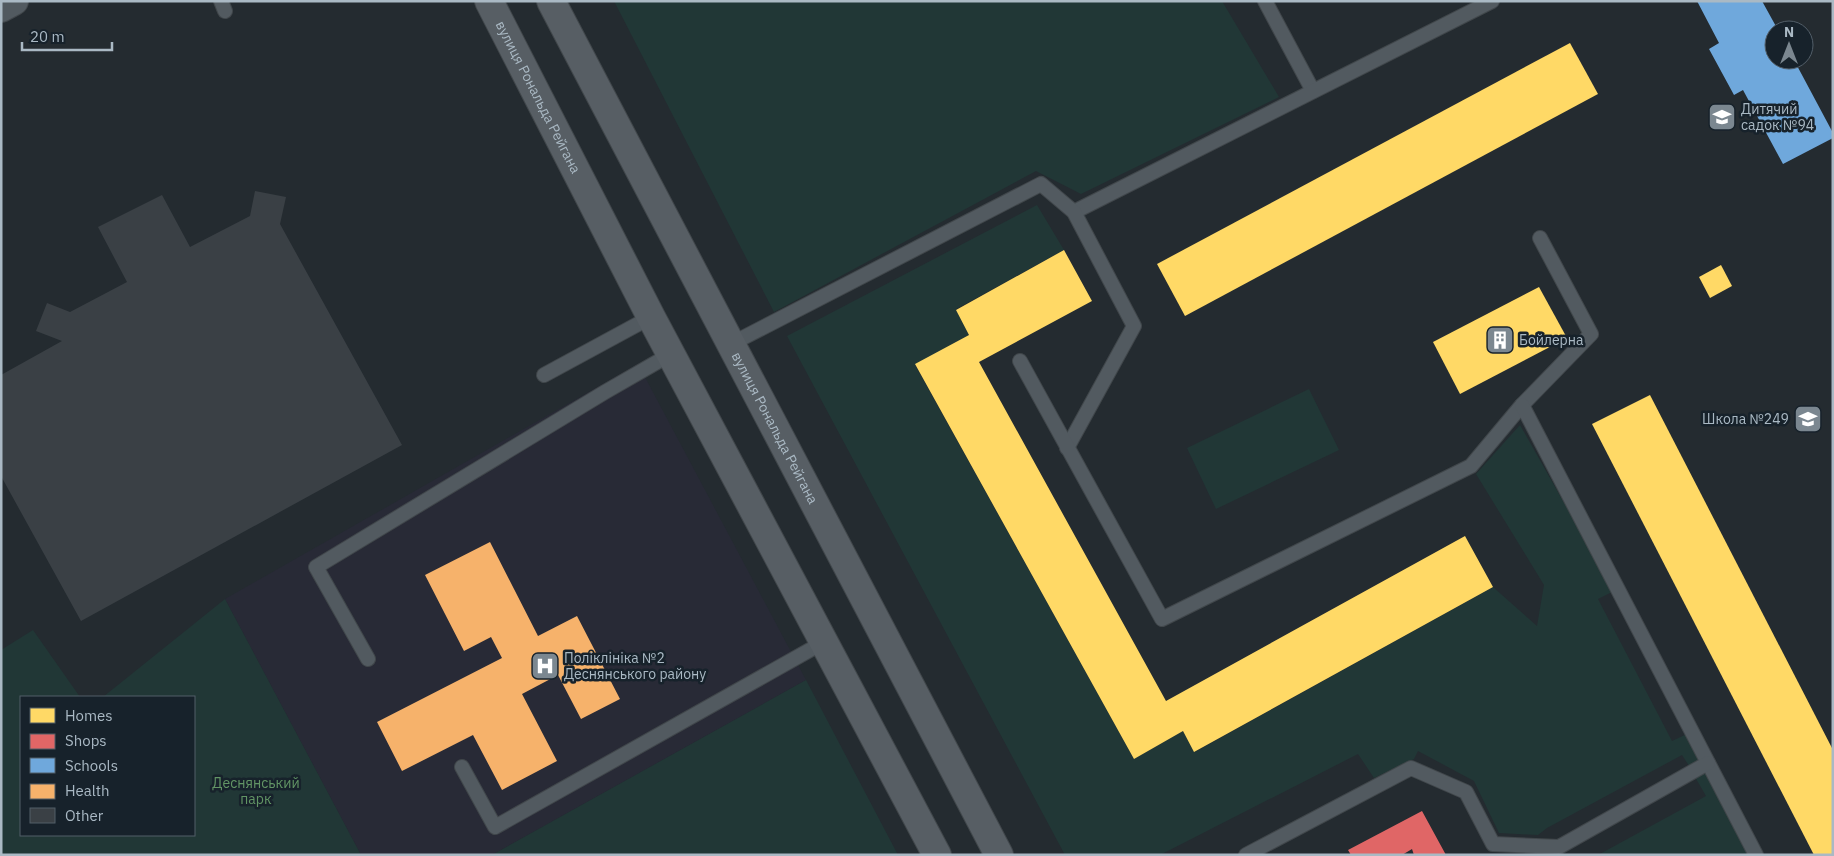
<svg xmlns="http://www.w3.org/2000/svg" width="1834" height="856" font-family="'IBM Plex Sans',sans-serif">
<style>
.medical{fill:#282a36}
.green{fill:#213736}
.homes{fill:#ffd966}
.shops{fill:#e06666}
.schools{fill:#6fa8dc}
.health{fill:#f6b26b}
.building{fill:#3a4045}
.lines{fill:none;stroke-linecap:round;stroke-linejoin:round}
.service-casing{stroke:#41474b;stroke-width:16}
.tertiary-casing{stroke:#41474b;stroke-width:30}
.secondary-casing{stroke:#41474b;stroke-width:30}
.service{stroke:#525a60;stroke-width:14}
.tertiary{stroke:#525a60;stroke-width:28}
.secondary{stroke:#575e64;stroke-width:28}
.labels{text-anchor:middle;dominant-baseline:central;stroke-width:5;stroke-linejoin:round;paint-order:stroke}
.street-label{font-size:14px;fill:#aab9c4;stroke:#17222b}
.poi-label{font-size:14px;fill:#aab9c4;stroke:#17222b;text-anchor:start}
.park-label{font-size:14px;fill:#629565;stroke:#17222b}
</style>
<rect width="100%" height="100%" fill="#242b30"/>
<path class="medical" d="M638 364 806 680 492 855H361L225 599Z"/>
<g class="green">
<path d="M614 1H1222L1279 97 1081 194 1036 171 774 312Z"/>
<path d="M1037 205 1064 250 956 309 969 335 915 365 1134 759 1183 731 1195 752 1493 587 1537 626 1544 585 1476 474 1520 425 1614 591 1598 599 1672 741 1689 733 1702 757 1691 769 1682 755 1547 828 1538 835 1499 833 1474 781 1418 751 1414 759 1374 778 1358 754 1160 855H1065L787 336Z"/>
<path d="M1309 389 1339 450 1216 509 1187 448Z"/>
<path d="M225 599 361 855H1V650L33 630 80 697H21V835H194V697H103Z"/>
<path d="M806 680 898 855H492Z"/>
<path d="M1707 771 1749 855H1598L1706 796 1695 777Z"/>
</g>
<g class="homes">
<path d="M1570 43 1598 94 1185 316 1157 264Z"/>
<path d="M1064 250 1092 301 979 362 1166 701 1465 536 1493 587 1194 752 1183 731 1134 759 915 364 969 335 956 310Z"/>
<path d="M1721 265 1732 286 1710 298 1699 277Z"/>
<path d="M1539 287 1567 338 1460 394 1433 342Z"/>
<path d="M1650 395 1833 750V855H1814L1592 424Z"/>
</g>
<path class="shops" d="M1422 811 1446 855H1414L1412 849 1402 855H1351L1348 850Z"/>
<path class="schools" d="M1697 1H1762L1778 30H1774V60H1794L1833 133V138L1783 164 1743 90 1734 95 1709 49 1719 43Z"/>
<path class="health" d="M490 542 538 636 577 616 620 699 581 719 558 675 522 694 557 761 502 790 473 735 402 771 377 722 502 658 491 637 464 651 425 575Z"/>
<path class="building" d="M255 191 286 197 280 224 402 445 81 621 1 476V375L62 341 36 331 47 303 70 312 127 282 98 227 162 195 190 247 250 216Z"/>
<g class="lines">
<g class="service-casing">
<g id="service">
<path d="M221 1 225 11"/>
<path d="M1265 1 1313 91"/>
<path d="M1074 212 1492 1"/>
<path d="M731 344 1041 184 1074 212 1134 326 1067 448"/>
<path d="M1020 361 1162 619 1471 466 1522 405 1591 334 1540 238"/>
<path d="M544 375 651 317"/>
<path d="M1522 405 1756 855"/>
<path d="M368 659 316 567 605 392 671 354"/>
<path d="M462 767 495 827 824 642"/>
<path d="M1246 855 1411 768 1466 792 1493 844 1559 847 1708 763"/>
</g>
</g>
<g class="tertiary-casing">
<path id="tertiary" d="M1 8 14 1"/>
</g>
<g class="secondary-casing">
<g id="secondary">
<path id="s1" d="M489 1 651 317 937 855"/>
<path id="s2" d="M551 1 999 855"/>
</g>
</g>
<use href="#service" class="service"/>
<use href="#tertiary" class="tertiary"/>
<use href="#secondary" class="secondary"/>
</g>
<defs>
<g id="school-square" transform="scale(1.4375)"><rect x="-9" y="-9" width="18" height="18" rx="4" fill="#7b8790" stroke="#17222b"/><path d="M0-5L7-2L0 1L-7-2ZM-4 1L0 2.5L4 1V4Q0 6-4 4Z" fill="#fff"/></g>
<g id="building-square" transform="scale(1.4375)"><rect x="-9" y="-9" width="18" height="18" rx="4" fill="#7b8790" stroke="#17222b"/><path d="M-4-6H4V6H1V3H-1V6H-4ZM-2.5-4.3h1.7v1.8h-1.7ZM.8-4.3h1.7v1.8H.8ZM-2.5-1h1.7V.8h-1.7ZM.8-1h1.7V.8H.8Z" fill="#fff"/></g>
<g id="hospital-square" transform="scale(1.4375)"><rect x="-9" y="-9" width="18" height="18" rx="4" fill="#7b8790" stroke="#17222b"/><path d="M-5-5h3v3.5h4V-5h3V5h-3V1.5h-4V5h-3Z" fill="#fff"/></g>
</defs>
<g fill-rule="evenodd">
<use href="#school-square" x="1722" y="117"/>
<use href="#building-square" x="1500" y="340"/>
<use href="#school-square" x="1808" y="419"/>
<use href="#hospital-square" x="545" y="666"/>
</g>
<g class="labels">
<g class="street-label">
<text stroke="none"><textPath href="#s1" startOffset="108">вулиця Рональда Рейгана</textPath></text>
<text stroke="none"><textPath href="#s2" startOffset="482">вулиця Рональда Рейгана</textPath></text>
</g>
<g class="poi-label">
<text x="1741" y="109">Дитячий<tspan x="1741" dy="16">садок №94</tspan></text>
<text x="1519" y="340">Бойлерна</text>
<text x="1789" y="419" text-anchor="end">Школа №249</text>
<text x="564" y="658">Поліклініка №2<tspan x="564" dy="16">Деснянського району</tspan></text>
</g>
<g class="park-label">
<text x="256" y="783">Деснянський<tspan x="256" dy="16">парк</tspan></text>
</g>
</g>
<rect width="1834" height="856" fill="none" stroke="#aab9c4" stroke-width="5"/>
<rect x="20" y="696" width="175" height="140" fill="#17222b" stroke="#525e68"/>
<rect x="30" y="708" width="25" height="15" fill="#ffd966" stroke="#525e68"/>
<text x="65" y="721" font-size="15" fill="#aab9c4">Homes</text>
<rect x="30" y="734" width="25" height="15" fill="#e06666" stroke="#525e68"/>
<text x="65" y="746" font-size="15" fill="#aab9c4">Shops</text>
<rect x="30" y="758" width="25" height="15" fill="#6fa8dc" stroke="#525e68"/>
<text x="65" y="771" font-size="15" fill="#aab9c4">Schools</text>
<rect x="30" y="784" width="25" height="15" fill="#f6b26b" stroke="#525e68"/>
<text x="65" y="796" font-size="15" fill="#aab9c4">Health</text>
<rect x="30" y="808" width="25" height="15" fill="#3a4045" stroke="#525e68"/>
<text x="65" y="821" font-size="15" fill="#aab9c4">Other</text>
<g transform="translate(1789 45)"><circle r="24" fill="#17222b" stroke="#525e68"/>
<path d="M0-4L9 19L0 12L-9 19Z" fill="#7b8790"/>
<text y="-8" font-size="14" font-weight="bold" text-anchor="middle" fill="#aab9c4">N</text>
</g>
<path d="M22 42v8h90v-8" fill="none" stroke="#aab9c4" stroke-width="2.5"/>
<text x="30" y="42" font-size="15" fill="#aab9c4" stroke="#17222b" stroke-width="4" paint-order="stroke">20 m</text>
</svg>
